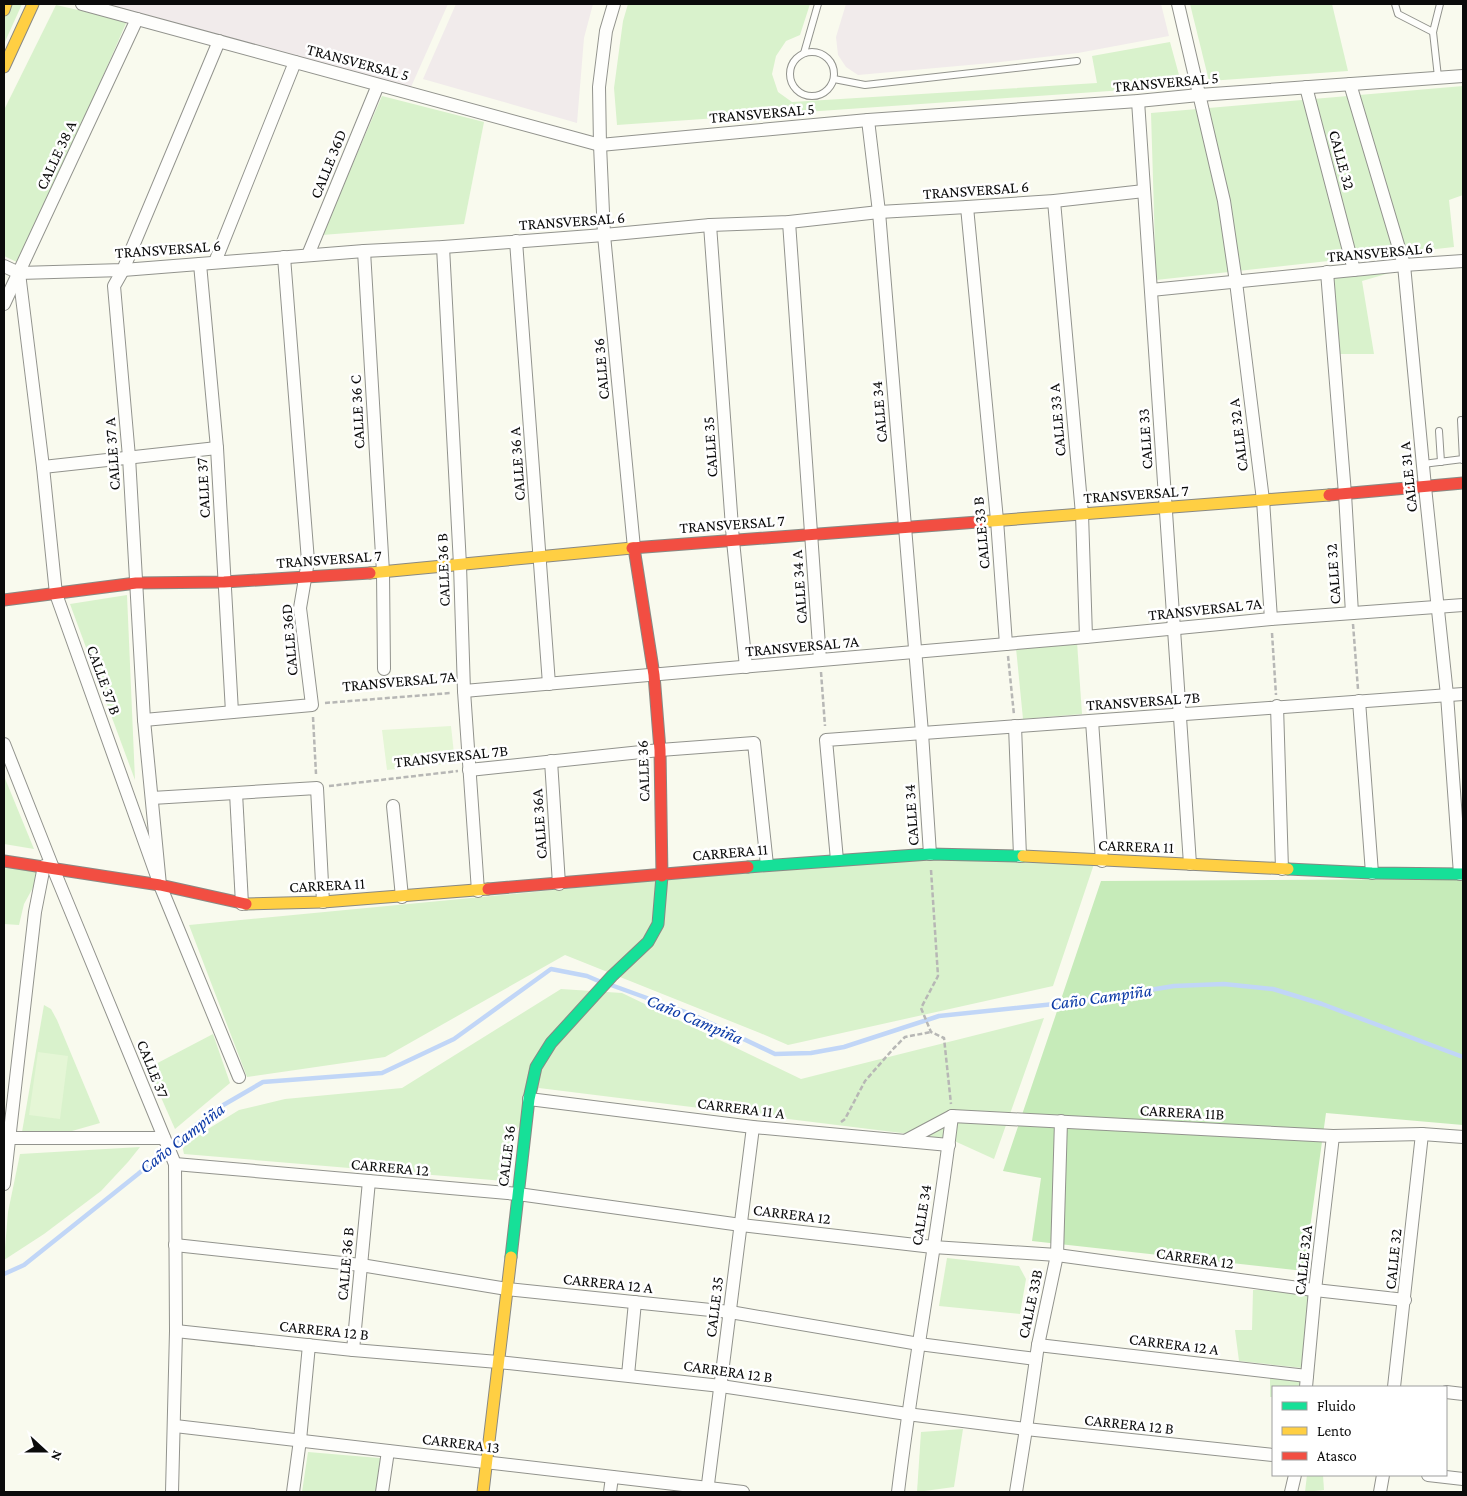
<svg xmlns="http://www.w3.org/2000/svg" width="1467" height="1496" font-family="'Crimson Pro',serif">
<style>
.industrial{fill:#f1ebeb}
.green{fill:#d9f2cc}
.forest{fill:#c6ebb9}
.pitch{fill:#e5f6d6}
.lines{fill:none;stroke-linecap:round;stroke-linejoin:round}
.stream{stroke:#c1d6f7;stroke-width:4.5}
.lane-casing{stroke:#92938d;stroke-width:8}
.street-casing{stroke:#92938d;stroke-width:14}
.fast-casing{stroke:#898984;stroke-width:13}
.slow-casing{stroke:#898984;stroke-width:13}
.jam-casing{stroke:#898984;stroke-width:13}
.path{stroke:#b7b7b5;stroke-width:2.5;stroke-dasharray:5 2.5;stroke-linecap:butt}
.lane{stroke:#fefefc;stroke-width:6}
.street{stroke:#fefefc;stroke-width:12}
.fast{stroke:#16e098;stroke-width:11}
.slow{stroke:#ffcf43;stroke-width:11}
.jam{stroke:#f24e42;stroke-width:11}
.labels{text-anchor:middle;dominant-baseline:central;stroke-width:5;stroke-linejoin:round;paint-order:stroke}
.street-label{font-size:16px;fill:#0b0b0b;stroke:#fff}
.water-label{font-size:18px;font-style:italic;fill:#0b39a6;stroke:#fff}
</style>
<rect width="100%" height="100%" fill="#f9faee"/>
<g class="industrial">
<path d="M94 4H448L411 87Z"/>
<path d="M456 4H593L584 38 577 123 423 79Z"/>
<path d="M846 4H1161L1169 36 1078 53 991 63 858 75 846 67 838 55 836 37Z"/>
</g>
<g class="green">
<path d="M4 4H22L4 44Z"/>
<path d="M628 4H810L800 35 786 41 776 56 772 74 778 92 792 102 1097 83 1092 56 1170 42 1182 86 617 125 614 88 623 21Z"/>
<path d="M1190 4H1332L1348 71 1209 81Z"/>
<path d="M56 5 127 21 21 264 4 256V110Z"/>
<path d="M1463 86V195L1449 200 1454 247 1156 280 1151 113Z"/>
<path d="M382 96 484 122 464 224 322 235Z"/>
<path d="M1400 270 1362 281 1374 354H1339L1334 278Z"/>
<path d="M127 595 135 780 70 604Z"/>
<path d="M1077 642 1082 714 1023 719 1016 648Z"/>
<path d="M4 776 34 849 4 844Z"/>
<path d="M919 855 1094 864 1053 986 788 1045 760 1033 565 955 385 1057 247 1077 189 925Z"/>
<path d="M4 868 42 871 24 904 19 925 4 924Z"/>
<path d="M561 989 622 993 801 1079 1044 1018 994 1159 950 1139 539 1088 512 1140 504 1181 184 1154 182 1145 239 1110 285 1099 402 1088Z"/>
<path d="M44 1005 51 1009 57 1020 100 1123 72 1131 22 1132Z"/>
<path d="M213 1034 230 1083 175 1129 148 1068Z"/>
<path d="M140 1147 128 1162 101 1191 44 1234 4 1260 8 1212 20 1154Z"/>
<path d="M947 1258 1019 1266 1026 1279 1020 1314 939 1306Z"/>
<path d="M1253 1290H1309L1303 1368 1239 1361 1235 1330H1252Z"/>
<path d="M1270 1375 1301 1378 1300 1387H1273V1397H1270Z"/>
<path d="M963 1429 954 1487 917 1492 921 1432Z"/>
<path d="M308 1452 391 1459 388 1492H302Z"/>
<path d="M1307 1475H1323L1324 1490 1305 1492Z"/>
</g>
<path class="forest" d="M1463 879V1125L1326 1113 1304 1271 1032 1241 1041 1178 1003 1171 1101 881Z"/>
<g class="pitch">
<path d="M451 726 455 763 387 770 382 730Z"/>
<path d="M38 1052 68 1056 60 1119 29 1115Z"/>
</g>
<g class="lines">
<g class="stream">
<path d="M611 985 691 1014 775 1054 811 1053 844 1047 939 1016 1083 1001 1174 986 1224 984 1273 989 1322 1004 1463 1057"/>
<path d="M4 1274 24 1265 138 1174 213 1111 263 1082 382 1073 454 1039 551 969 587 976 601 982"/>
</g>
<g class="lane-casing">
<g id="lane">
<path d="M1395 4 1398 14 1433 32"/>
<circle cx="812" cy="74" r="22"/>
<path d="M804 53 818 4"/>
<path d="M1438 77 1433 32 1440 4"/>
<path d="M834 79 865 85 1077 61"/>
<path d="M1461 420 1463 460"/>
<path d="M1439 431 1441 462"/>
<path d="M1423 464 1463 459"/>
</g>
</g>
<g class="street-casing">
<g id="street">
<path d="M82 4 600 145 868 120 1138 101 1199 95 1463 76"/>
<path d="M614 4 606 31 599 87 600 145 604 235 634 548"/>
<path d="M1178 4 1224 201 1236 282 1263 500 1271 619"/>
<path d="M1350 84 1404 265 1425 487 1447 695 1460 874"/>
<path d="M1306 87 1354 270"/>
<path d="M1138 101 1190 864"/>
<path d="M868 120 879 212 922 733 930 854"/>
<path d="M1054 201 1082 514 1086 637"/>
<path d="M967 207 997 520 1006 644"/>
<path d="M789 222 820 660"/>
<path d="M710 225 733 541 746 667"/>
<path d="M516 241 549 684"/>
<path d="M443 247 460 565 464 691 478 891"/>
<path d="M364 251 383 572 384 669"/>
<path d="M308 255 378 85"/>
<path d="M215 262 295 62"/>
<path d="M200 264 217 448 232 712"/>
<path d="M4 266 19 273 123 270 364 251 443 247 604 235 710 225 789 222 879 212 967 207 1054 201 1144 191"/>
<path d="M1327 272 1345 494 1352 613"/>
<path d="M19 273 43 467 56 594 160 885 239 1077"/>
<path d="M1151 290 1404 265 1463 261"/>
<path d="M4 304 137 19"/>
<path d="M43 467 217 448"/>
<path d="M464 691 1086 637 1271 619 1463 605"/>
<path d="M1359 701 1372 873"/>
<path d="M1277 706 1282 869"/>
<path d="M144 720 312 705 300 608 308 561 284 257"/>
<path d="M1092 721 1102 861"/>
<path d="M1015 726 1020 856"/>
<path d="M4 744 53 868 175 1164 176 1331 172 1492"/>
<path d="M551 761 559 884"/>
<path d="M469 770 660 750 754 743 767 865"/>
<path d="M236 793 242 904"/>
<path d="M152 798 317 788 323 902"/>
<path d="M393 806 402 897"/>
<path d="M837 860 826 740 1463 694"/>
<path d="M160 885 144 720 129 457 114 286 123 270 219 41"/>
<path d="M529 1099 753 1127 949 1145"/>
<path d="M4 1138H164"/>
<path d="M905 1141 952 1116 1333 1136 1422 1134 1463 1137"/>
<path d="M175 1164 518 1194 741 1225 933 1247 1057 1255 1306 1289 1405 1300"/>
<path d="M4 1184 35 912 44 866"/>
<path d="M175 1245 361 1265 507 1289 730 1312 919 1344 1036 1359"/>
<path d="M176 1331 353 1350 498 1362 721 1386 907 1414 1026 1429 1273 1455"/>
<path d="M1038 1345 1307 1376"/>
<path d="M353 1350 369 1181"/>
<path d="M628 1375 635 1302"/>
<path d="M1306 1387 1315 1290 1333 1136"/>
<path d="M1394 1387 1422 1134"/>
<path d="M1446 1392 1463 1394"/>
<path d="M175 1426 743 1492"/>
<path d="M1428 1475 1463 1479"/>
<path d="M293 1492 300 1440 309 1345"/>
<path d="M382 1492 388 1451"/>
<path d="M610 1492 612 1477"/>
<path d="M707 1492 753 1127"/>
<path d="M898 1492C913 1366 937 1242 952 1116"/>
<path d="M1016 1492 1026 1429 1038 1345 1057 1255 1061 1121"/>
<path d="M1291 1492 1295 1475"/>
<path d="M1380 1492 1383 1475"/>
</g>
</g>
<g class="fast-casing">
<g id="fast">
<path d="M748 867 930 854 1023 856"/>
<path d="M1288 869 1372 873 1463 874"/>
<path d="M511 1257 529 1099 536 1067 551 1043 612 976 648 942 658 924 662 876"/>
</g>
</g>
<g class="slow-casing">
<g id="slow">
<path d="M4 10 6 4"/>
<path d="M4 67 33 4"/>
<path d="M978 522 1329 495"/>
<path d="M370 573 632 548"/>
<path d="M1023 856 1288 869"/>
<path d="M246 904 323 902 488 889"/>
<path d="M483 1492 511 1257"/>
</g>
</g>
<g class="jam-casing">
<g id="jam">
<path d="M1329 495 1463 483"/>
<path d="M632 548 978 522"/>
<path d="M634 548 654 675 660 750 662 876"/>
<path d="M4 600 136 583 224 582 370 573"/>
<path d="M4 861 160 885 246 904"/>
<path d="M488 889 748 867"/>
</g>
</g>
<g class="path">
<path d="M1353 624 1358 689"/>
<path d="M1272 633 1276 695"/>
<path d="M1008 656 1014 715"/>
<path d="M821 672 825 726"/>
<path d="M325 703 451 693"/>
<path d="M313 717 316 774"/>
<path d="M329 786 458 771"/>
<path d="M931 870 938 976 921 1008 931 1032 944 1038 951 1104"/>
<path d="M841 1122 845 1119 865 1081 894 1048 905 1037 931 1032"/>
</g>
<use href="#lane" class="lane"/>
<use href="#street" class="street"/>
<use href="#fast" class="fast"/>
<use href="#slow" class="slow"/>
<use href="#jam" class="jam"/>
</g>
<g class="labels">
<g class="street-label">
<text transform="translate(358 62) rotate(15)">TRANSVERSAL 5</text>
<text transform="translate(1166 82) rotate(-5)">TRANSVERSAL 5</text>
<text transform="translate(762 113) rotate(-5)">TRANSVERSAL 5</text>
<text transform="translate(56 155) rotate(-65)">CALLE 38 A</text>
<text transform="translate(1342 160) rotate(75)">CALLE 32</text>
<text transform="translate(328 164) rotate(-68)">CALLE 36D</text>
<text transform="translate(976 190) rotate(-4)">TRANSVERSAL 6</text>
<text transform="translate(572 221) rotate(-4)">TRANSVERSAL 6</text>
<text transform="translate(168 249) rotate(-4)">TRANSVERSAL 6</text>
<text transform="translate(1380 252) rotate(-5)">TRANSVERSAL 6</text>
<text transform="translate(601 369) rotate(-95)">CALLE 36</text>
<text transform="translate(357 412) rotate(-93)">CALLE 36 C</text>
<text transform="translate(879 412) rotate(-95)">CALLE 34</text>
<text transform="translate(1057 420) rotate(-95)">CALLE 33 A</text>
<text transform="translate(1238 435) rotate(-97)">CALLE 32 A</text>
<text transform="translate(1145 439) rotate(-94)">CALLE 33</text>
<text transform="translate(710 447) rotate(-94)">CALLE 35</text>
<text transform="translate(112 454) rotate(-94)">CALLE 37 A</text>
<text transform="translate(517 464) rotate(-94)">CALLE 36 A</text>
<text transform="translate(1408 477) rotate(-96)">CALLE 31 A</text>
<text transform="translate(203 488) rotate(-93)">CALLE 37</text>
<text transform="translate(1136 494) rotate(-4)">TRANSVERSAL 7</text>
<text transform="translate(732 524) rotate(-4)">TRANSVERSAL 7</text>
<text transform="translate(981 533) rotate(-95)">CALLE 33 B</text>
<text transform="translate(329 559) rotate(-4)">TRANSVERSAL 7</text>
<text transform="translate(443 570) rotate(-92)">CALLE 36 B</text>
<text transform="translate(1333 574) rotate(-94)">CALLE 32</text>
<text transform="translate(799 587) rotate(-94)">CALLE 34 A</text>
<text transform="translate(1205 609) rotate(-6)">TRANSVERSAL 7A</text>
<text transform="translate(289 640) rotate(-95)">CALLE 36D</text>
<text transform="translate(802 646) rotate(-5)">TRANSVERSAL 7A</text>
<text transform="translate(104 680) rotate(70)">CALLE 37 B</text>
<text transform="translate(399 681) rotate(-5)">TRANSVERSAL 7A</text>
<text transform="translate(1143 701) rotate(-4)">TRANSVERSAL 7B</text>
<text transform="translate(451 756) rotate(-6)">TRANSVERSAL 7B</text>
<text transform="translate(643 771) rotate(-92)">CALLE 36</text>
<text transform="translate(911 815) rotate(-94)">CALLE 34</text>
<text transform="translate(539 824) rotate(-94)">CALLE 36A</text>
<text transform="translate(1136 846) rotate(2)">CARRERA 11</text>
<text transform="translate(730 852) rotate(-5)">CARRERA 11</text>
<text transform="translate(327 885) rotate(-3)">CARRERA 11</text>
<text transform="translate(153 1069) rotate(68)">CALLE 37</text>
<text transform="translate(741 1108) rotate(7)">CARRERA 11 A</text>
<text transform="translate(1182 1112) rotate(3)">CARRERA 11B</text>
<text transform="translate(506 1156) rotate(-83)">CALLE 36</text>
<text transform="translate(390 1167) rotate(5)">CARRERA 12</text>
<text transform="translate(792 1214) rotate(7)">CARRERA 12</text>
<text transform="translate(921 1215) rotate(-81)">CALLE 34</text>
<text transform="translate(1195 1258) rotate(8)">CARRERA 12</text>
<text transform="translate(1393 1259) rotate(-84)">CALLE 32</text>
<text transform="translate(1303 1260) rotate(-84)">CALLE 32A</text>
<text transform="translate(345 1264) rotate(-85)">CALLE 36 B</text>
<text transform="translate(608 1283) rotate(6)">CARRERA 12 A</text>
<text transform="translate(1030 1304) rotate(-78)">CALLE 33B</text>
<text transform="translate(714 1307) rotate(-83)">CALLE 35</text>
<text transform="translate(324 1330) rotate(6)">CARRERA 12 B</text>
<text transform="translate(1174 1344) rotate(7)">CARRERA 12 A</text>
<text transform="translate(728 1371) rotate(8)">CARRERA 12 B</text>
<text transform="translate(1129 1424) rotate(6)">CARRERA 12 B</text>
<text transform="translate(461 1443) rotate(7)">CARRERA 13</text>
</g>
<g class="water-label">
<text transform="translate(1101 997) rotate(-8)">Caño Campiña</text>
<text transform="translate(695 1019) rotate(23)">Caño Campiña</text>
<text transform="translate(182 1138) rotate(-38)">Caño Campiña</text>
</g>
</g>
<rect width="1467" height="1496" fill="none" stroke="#0b0b0b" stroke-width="10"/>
<rect x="1272" y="1386" width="175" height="90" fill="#ffffff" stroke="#9d9d9d"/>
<rect x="1282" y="1402" width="25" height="8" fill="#16e098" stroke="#9d9d9d"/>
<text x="1317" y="1411" font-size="15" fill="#0b0b0b">Fluido</text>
<rect x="1282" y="1427" width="25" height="8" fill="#ffcf43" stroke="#9d9d9d"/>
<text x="1317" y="1436" font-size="15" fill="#0b0b0b">Lento</text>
<rect x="1282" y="1452" width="25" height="8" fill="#f24e42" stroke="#9d9d9d"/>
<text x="1317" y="1461" font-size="15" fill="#0b0b0b">Atasco</text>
<g transform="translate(45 1451) rotate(111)" stroke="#ffffff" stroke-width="4" paint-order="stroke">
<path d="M0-4L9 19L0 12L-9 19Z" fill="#0b0b0b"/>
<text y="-8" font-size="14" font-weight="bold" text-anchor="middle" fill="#0b0b0b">N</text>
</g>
</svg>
